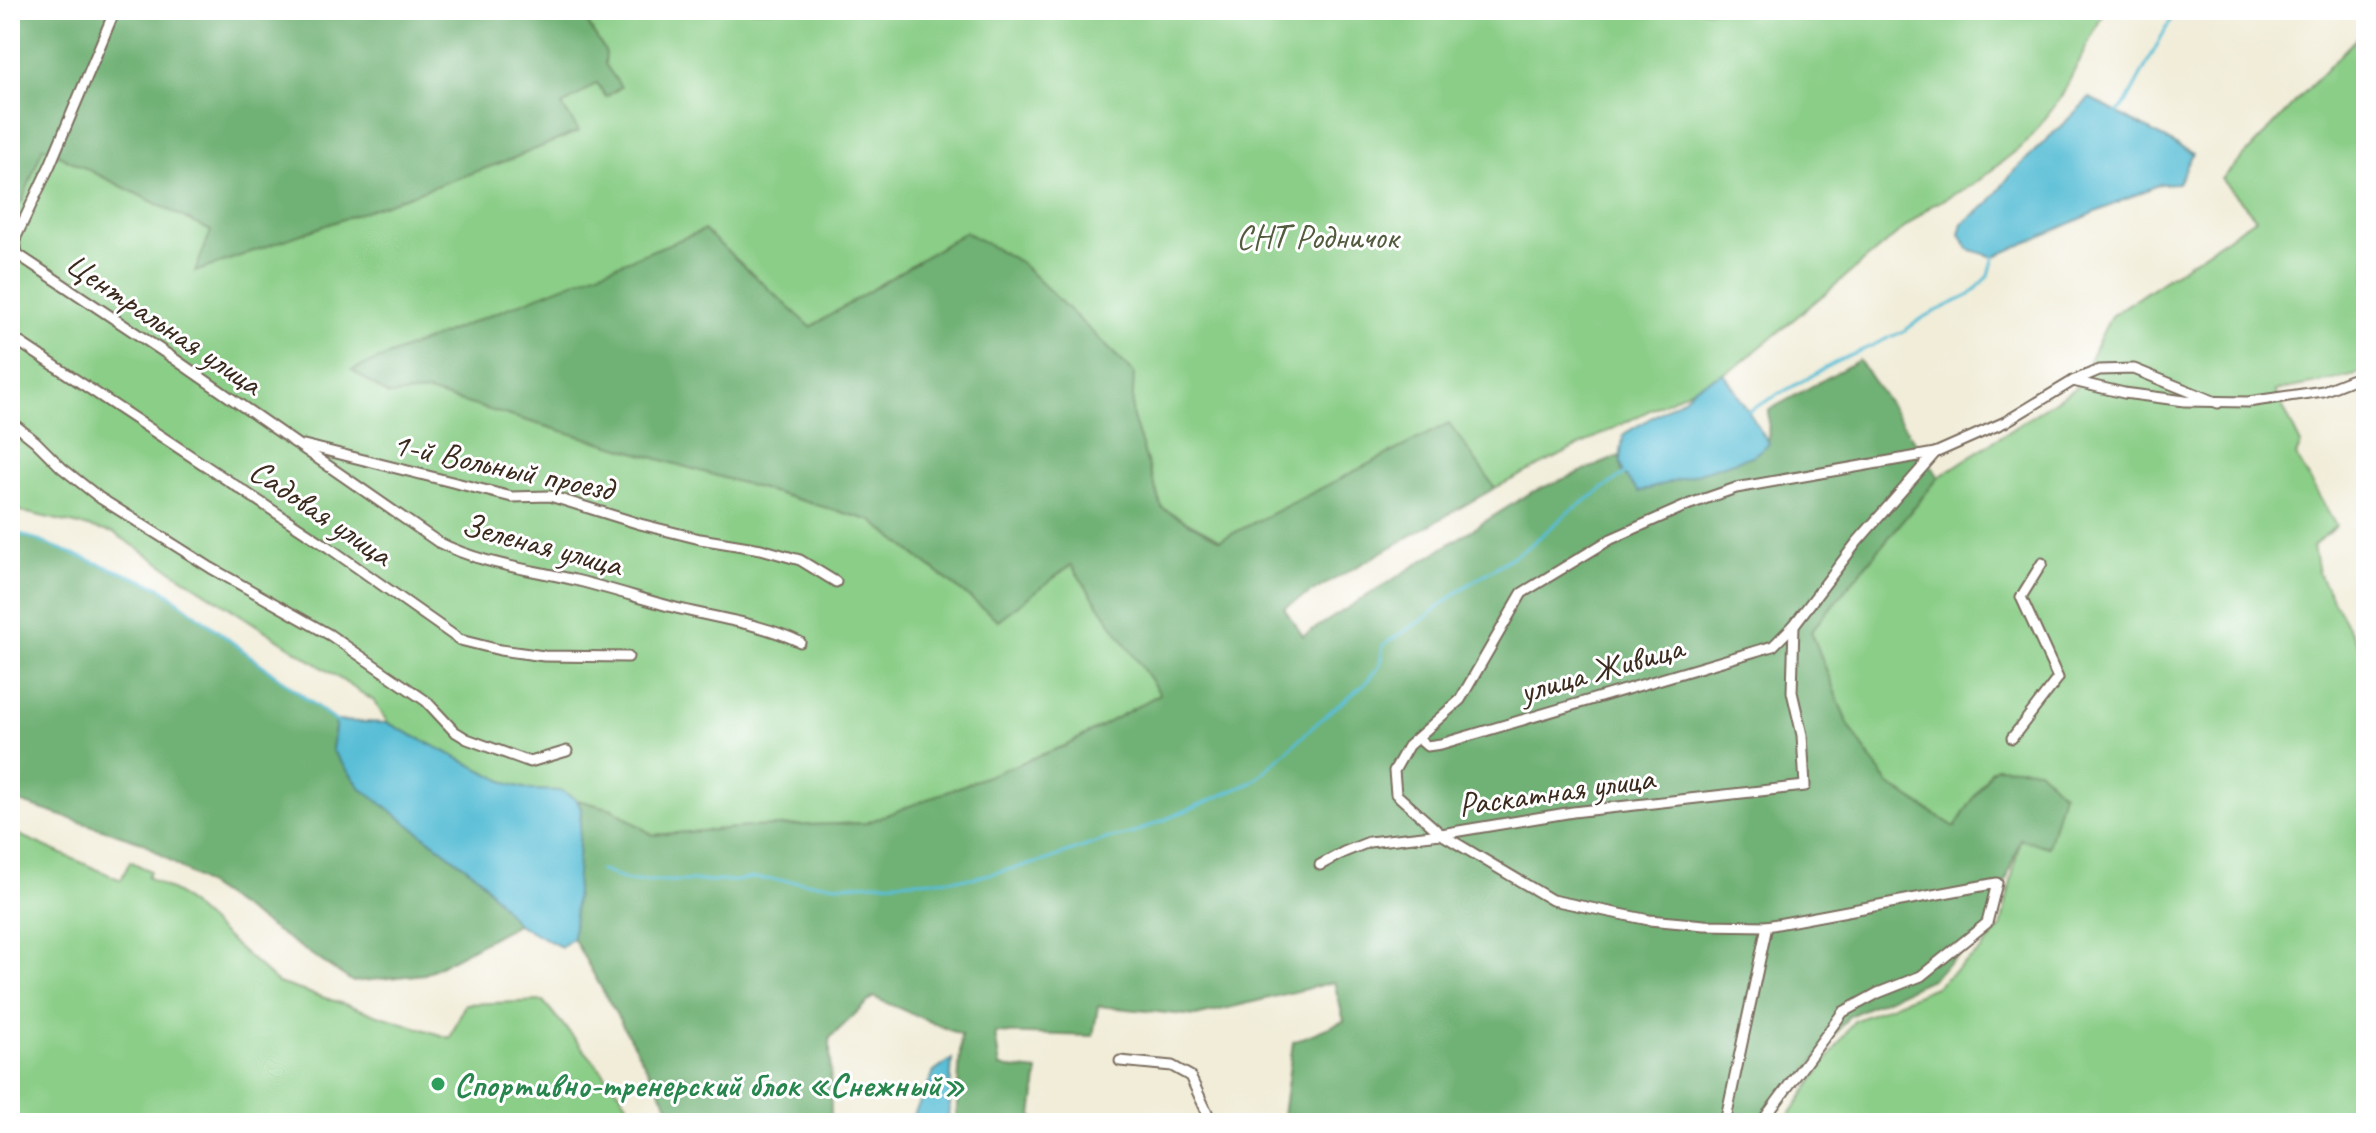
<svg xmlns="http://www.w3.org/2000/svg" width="2376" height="1133" font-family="Caveat,sans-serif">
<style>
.green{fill:#8ace87;stroke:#627c52;stroke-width:2}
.forest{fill:#6fb174;stroke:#556e49;stroke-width:2}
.water{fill:#58bed6;stroke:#4a747a;stroke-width:2}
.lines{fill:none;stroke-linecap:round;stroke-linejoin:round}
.stream{stroke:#58bed6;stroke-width:3}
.minor-casing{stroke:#7b6e5f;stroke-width:13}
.minor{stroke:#fff;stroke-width:9}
.leisure-dot{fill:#2e9e5b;stroke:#fff;stroke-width:3}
.labels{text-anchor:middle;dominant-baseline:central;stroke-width:6;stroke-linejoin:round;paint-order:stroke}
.park-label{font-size:34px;fill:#535b3e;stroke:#fff}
.street-label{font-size:34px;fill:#3b2a1e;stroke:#fff}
.leisure-label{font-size:34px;font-weight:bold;fill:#27864d;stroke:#fff;text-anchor:start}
</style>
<rect width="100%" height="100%" fill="#fff"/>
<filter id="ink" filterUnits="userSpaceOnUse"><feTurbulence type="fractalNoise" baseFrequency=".0125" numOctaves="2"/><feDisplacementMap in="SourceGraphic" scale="16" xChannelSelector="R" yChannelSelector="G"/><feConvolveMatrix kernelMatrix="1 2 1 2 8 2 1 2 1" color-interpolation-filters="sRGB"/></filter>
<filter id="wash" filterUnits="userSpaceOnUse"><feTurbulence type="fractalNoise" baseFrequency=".006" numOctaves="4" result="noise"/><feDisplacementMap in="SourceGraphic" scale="32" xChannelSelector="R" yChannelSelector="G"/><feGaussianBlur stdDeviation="1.8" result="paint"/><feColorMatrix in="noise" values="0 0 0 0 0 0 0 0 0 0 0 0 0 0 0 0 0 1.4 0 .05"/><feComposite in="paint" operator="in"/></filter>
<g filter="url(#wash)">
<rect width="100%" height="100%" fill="#f1edd9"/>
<g class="green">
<path d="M579 10H2105L2060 99 2027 142 1973 185 1931 206 1736 367 1495 488 1448 424 1221 540 1162 509 1132 415 1133 373 965 232 811 327 353 370 388 395 428 392 872 521 998 620 1071 564 1161 694 1067 745 866 823 750 827 653 835 613 809 577 800 562 791 531 790 509 784 388 723 374 701 114 533 10 509V204L22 202 42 146 212 231 196 271 578 131 562 106C619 68 614 65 579 10Z"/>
<path d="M2361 33 2366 36V369L2353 376 2275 391 2301 444 2296 456 2336 526 2313 546 2318 573 2366 659V1123H1784L1854 1021 1935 987 1980 951 2001 928 2020 839 1997 767 1991 771 1955 827 1889 785 1847 723 1811 631 1939 477 2076 387 2111 316 2256 218 2222 179Z"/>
<path d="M10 831 121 880 130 861 150 871 147 877 178 894 278 983 450 1038 465 1004 543 1001 619 1091 641 1123H10Z"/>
</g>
<g class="forest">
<path d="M10 10H579L606 53 605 64 621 87 606 97 597 83 562 106 579 131 514 158 195 272 211 231 43 147 22 202 10 204Z"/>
<path d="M704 230 811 327 965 232 1020 262 1134 373 1132 415 1162 508 1220 540 1449 423 1495 488 1284 608 1303 636 1532 492 1620 456 1622 475 1752 456 1768 444 1769 410 1859 360 1939 477 1811 631 1847 723 1889 785 1955 827 1991 771 1997 767 2038 769 2063 793 2048 847 2020 839 1991 927 1931 979 1849 1016 1768 1123H1633L1558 1111 1282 1123 1293 1042 1344 1021 1334 982 1196 1016 1098 1006 1093 1036 995 1033 1000 1067 1038 1071 1032 1116 1040 1123H956L961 1035 873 997 830 1038 831 1123H678L573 938 581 809 577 800 612 809 653 835 750 827 866 823 1067 745 1160 694 1071 565 998 620 872 521 428 392 388 395 352 370Z"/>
<path d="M10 530 160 587 336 721 332 750 361 788 479 877 517 924 425 974 353 982 142 842 10 799Z"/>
</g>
<g class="water">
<path d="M2090 98 2193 154 2178 183 2160 184 1994 257 1968 249 1960 234 1963 223 1988 204 2013 172Z"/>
<path d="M1724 373 1769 444 1752 456 1639 492C1618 471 1618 464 1624 434L1684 398 1696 386Z"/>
<path d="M336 721 388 723 509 784 531 790 562 791 577 800 581 809 573 938 561 947 517 924 479 877 361 788 332 750Z"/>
<path d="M952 1059 948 1123H910L934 1072Z"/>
</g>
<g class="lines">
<g class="stream">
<path d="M2116 114 2126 103 2176 10"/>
<path d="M1747 412 1836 362 1904 331 1924 317 1970 295 1989 276 1994 256"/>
<path d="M10 530 160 587 338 723"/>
<path d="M600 870 628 881H736L751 878 840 885 973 878 1044 861 1106 839 1131 834 1253 782 1326 715 1364 685 1380 666 1383 645 1424 619 1463 588 1528 547 1569 512 1626 473"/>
</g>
</g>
</g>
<g filter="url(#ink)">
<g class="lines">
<g class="minor-casing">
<g id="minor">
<path d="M15 239 17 254 173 358 438 542C481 564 528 569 575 580 609 588 642 599 676 608 719 619 760 623 800 642"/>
<path d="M10 241 15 239 50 165 115 10"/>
<path d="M10 336 328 547 460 640 500 650 544 656 628 657"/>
<path d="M2073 381 2124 393 2185 401 2248 402 2323 391 2366 374"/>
<path d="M10 421 35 441 62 468 100 498 211 568 330 635 426 701 454 731 467 739 530 762 567 751"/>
<path d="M304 445 512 497 550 496 640 524 700 539 761 549 800 560 836 582"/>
<path d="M1418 738 1427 746 1441 744 1773 646 1794 625"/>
<path d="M2012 738 2058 678 2021 597 2042 563"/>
<path d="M1320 865 1344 852 1369 842 1441 834 1573 812 1805 786 1802 735 1792 692 1794 625 1857 542 1935 453 2005 422 2073 381 2099 370 2134 369 2218 403"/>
<path d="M1120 1061 1172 1066 1190 1076 1212 1123"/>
<path d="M1725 1123 1767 926"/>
<path d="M1761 1123 1843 1012 1878 993 1921 976 1987 923 1997 883 1767 926 1704 925 1649 920 1552 900 1441 834 1396 794 1394 771 1408 746 1460 700 1522 593 1611 539 1690 504 1736 488 1935 453"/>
</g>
</g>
<use href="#minor" class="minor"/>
</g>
</g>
<circle class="leisure-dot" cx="438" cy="1084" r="8"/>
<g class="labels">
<g class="park-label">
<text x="1317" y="236">СНТ Родничок</text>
</g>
<g class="street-label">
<text transform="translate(164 323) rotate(34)">Центральная улица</text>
<text transform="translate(503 466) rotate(12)">1-й Вольный проезд</text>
<text transform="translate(321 512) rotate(34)">Садовая улица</text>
<text transform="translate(542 544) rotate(15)">Зеленая улица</text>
<text transform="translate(1601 669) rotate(-16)">улица Живица</text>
<text transform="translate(1556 791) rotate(-8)">Раскатная улица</text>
</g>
<g class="leisure-label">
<text x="454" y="1084">Спортивно-тренерский блок «Снежный»</text>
</g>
</g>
<rect width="2376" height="1133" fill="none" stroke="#fff" stroke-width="40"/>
</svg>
